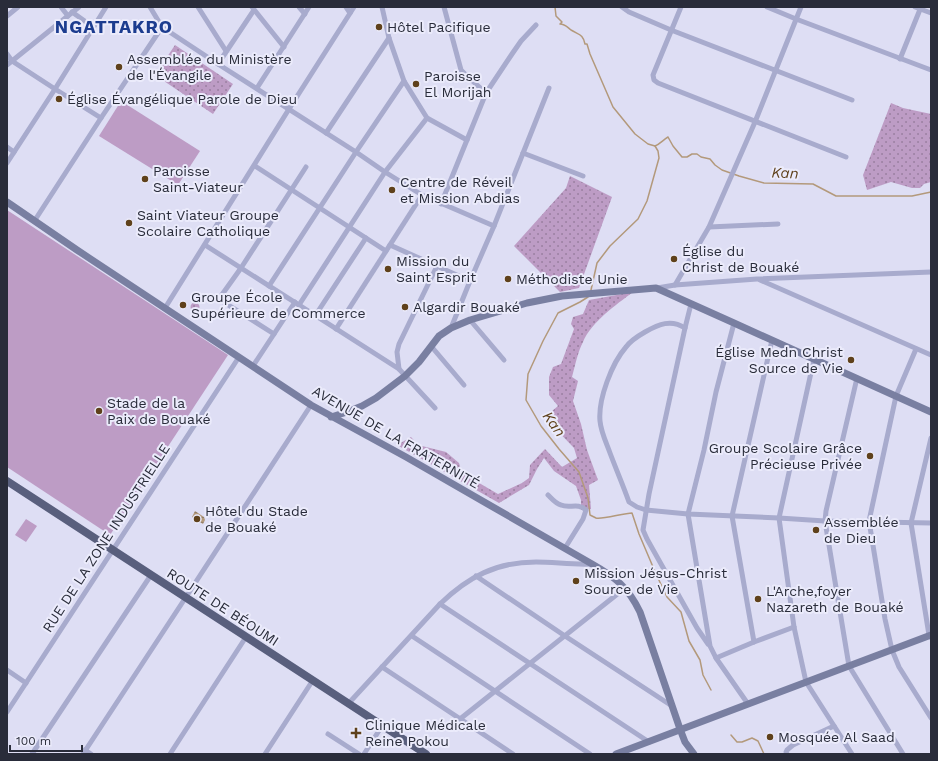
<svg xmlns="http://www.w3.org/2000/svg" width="938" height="761" font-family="'Work Sans',sans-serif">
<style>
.grass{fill:url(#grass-dots)}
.garden{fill:#bd9cc5}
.water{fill:url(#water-rules)}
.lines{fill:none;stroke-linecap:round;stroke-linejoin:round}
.stream{stroke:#b3997b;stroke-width:1.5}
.street{stroke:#a8abcd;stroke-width:5}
.secondary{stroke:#797fa1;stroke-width:7}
.primary{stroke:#595f7d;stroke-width:8}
.poi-dot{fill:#5f411b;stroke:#ebebfb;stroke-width:1.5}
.labels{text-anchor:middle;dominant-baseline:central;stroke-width:4;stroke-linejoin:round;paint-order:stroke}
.poi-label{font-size:14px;fill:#292c3a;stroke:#ebebfb;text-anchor:start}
.street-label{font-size:14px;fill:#292c3a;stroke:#ebebfb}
.water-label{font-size:15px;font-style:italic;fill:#5f411b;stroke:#ebebfb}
.district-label{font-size:18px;font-weight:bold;letter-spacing:1px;fill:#1c3c8f;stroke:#ebebfb}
</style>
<defs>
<pattern id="grass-dots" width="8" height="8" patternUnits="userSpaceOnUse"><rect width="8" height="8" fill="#bd9cc5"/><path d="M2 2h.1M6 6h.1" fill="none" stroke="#9a7fa1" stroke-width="1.8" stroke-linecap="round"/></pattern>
<pattern id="water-rules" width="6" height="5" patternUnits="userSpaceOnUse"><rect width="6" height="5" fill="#b3997b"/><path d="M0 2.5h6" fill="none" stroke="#927d66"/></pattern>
</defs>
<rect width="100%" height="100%" fill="#dedef4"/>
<g class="grass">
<path d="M175 45 233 84 213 114 155 75Z"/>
<path d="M891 103 903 108 931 114V182L924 184 920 188H912L891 182 867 190 863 175Z"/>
<path d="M570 176 612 197 579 288 560 292 514 246 566 188Z"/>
<path d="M633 292C616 305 592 321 583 342 578 351 575 366 572 377L578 381 573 401 581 424 587 450 598 480 589 485 591 509 581 510V500L576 486 554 471 544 458 537 469 529 485 499 503 397 445 411 437 418 445 446 452 459 463 462 473 498 494 522 483 529 478 530 465 545 449 562 467 577 458 574 448 550 423 546 416 558 406 549 395V377L553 367 561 364 574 329 571 324 573 317 583 314 589 300Z"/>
<circle cx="195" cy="307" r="4.5"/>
</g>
<g class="garden">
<path d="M121 101 200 151 178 185 99 136Z"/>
<path d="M7 210 228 355 110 535 7 467Z"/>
<path d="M26 519 37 526 26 542 15 535Z"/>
</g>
<path class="water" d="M195 511 204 517 205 520 203 524 192 517Z"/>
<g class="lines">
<g class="stream">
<path d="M555 7 556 16 562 22 560 24C565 24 567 27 571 30 579 35 583 34 585 44H587L590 54 613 107 635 134 648 144 655 146C660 144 663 140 668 137L673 146 682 157H687L692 154H697L701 157 710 159 715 165 722 170 739 176 764 183 813 184 836 196H912L931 192"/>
<path d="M591 290 597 263 610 246 638 219 647 201 659 158 658 151 655 146"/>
<path d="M588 297 580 302 558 313 543 341 528 374 526 400 541 426 559 449 579 472 588 498 590 515C592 516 594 517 596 518 601 520 624 513 632 513L639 534 656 574 667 597 681 612 689 641 700 660 703 675 711 690"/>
<path d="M731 735 737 742H742L752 738 758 741 764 754"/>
</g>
<g class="street">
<path d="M61 7 68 16"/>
<path d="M150 7 162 27 218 64 356 152 385 172 422 195 494 226"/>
<path d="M198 7 226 51"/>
<path d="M252 7 284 47"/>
<path d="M299 7 305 14"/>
<path d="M346 7 350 13"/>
<path d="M382 7 389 38 404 81 427 118 467 140"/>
<path d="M444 7 461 70 468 77 486 93"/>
<path d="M622 7 629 12 671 30 852 100"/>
<path d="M681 7 653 75 654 80 658 83 846 157"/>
<path d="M767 7 796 19 931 70"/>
<path d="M915 7 931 13"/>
<path d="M72 12 93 27"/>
<path d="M7 16 18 7"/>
<path d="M7 54 12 61 55 89 101 118"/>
<path d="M900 59 921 7"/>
<path d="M218 64 254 10"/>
<path d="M7 65 79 7"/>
<path d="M257 88 309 7"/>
<path d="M326 133 389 38"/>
<path d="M7 147 14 152"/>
<path d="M523 153 583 176"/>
<path d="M7 163 55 89 106 7"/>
<path d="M255 166 386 251"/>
<path d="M441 204 486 93 512 54 521 41 536 25"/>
<path d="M35 220 101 118 162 27"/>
<path d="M709 227 778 224"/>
<path d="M205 245 399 369 435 408"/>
<path d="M390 245 470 281"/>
<path d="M760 280 931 355"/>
<path d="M675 285 709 227 755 122 801 7"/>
<path d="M269 286 356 152 404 81"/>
<path d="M657 288 675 285 757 279 931 272"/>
<path d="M691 304 685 328 649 494 643 530 647 539 697 628 708 644"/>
<path d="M299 305 385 172 427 118"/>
<path d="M165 308 289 109 354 7"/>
<path d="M315 316 366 238"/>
<path d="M470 320 504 360"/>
<path d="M734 323 716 392 704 450 688 514 710 646 716 658 748 704"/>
<path d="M451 328 470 281 494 226 549 88"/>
<path d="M685 328C671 319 659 324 645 332 638 336 631 340 626 347 612 363 598 399 600 421 601 432 606 442 610 453 616 469 623 485 629 502L637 507 646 510 688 514 779 518 825 521 931 523"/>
<path d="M336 329 422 195"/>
<path d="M274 334 222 301 220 298 221 296 241 268 306 167"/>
<path d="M431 346 464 385"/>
<path d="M916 349 896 396 869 521 885 619 892 650 899 667 931 718"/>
<path d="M814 359 779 518 794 627 806 682 852 754"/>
<path d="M253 366 295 302"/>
<path d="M399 369 397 352 399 344 437 266"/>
<path d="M857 378 826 511 825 521 849 666 903 754"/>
<path d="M548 495C552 499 556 504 561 505 570 509 577 502 586 510L583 519 565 548"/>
<path d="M476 576 565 636 672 706"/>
<path d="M440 604 649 742"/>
<path d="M412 636 590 754"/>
<path d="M930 637 929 635 911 523 931 438"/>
<path d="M754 642 732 516 772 340"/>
<path d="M716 658 754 642 794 627"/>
<path d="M382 667 513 754"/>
<path d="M7 670 26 683"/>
<path d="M348 704 440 604C468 577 496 562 536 562 554 562 573 565 591 564"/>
<path d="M7 712 239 357"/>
<path d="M460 719 625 588"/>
<path d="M328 734 359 754"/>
<path d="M85 750 91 754"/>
<path d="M32 754 151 575"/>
<path d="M83 754 186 597 311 405"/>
<path d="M170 754 246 637"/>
<path d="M265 754 313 680"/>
<path d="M364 754 382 726"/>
<path d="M787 754 786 752 787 750 793 745 834 726"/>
</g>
<g class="secondary">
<path d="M7 202 77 250 311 405 406 457 592 564C615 577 628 587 640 612L680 729 685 742 694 754"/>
<path d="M331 417 347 412 362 406 376 398 405 376 419 362 439 336 451 328 470 320 527 303 562 296 656 288 734 323 931 412"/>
<path d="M616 754 931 635"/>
</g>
<path class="primary" d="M7 481 426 754"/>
</g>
<g class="poi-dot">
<circle cx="379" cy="27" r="4"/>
<circle cx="119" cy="67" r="4"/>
<circle cx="416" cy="84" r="4"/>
<circle cx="59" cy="99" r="4"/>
<circle cx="145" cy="179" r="4"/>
<circle cx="392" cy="190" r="4"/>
<circle cx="129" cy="223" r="4"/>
<circle cx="674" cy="259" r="4"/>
<circle cx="388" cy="269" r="4"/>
<circle cx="508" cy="279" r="4"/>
<circle cx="183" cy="305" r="4"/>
<circle cx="405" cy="307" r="4"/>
<circle cx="851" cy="360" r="4"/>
<circle cx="99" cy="411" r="4"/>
<circle cx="870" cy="456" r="4"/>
<circle cx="197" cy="519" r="4"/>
<circle cx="816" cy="530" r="4"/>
<circle cx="576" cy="581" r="4"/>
<circle cx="758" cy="599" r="4"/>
<path d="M354 727h4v4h4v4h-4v4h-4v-4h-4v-4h4z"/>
<circle cx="770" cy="737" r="4"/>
</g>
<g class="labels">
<g class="poi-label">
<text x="387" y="27">Hôtel Pacifique</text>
<text x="127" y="59">Assemblée du Ministère<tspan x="127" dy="16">de l'Évangile</tspan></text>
<text x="424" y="76">Paroisse<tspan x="424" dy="16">El Morijah</tspan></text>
<text x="67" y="99">Église Évangélique Parole de Dieu</text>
<text x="153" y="171">Paroisse<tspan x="153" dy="16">Saint-Viateur</tspan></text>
<text x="400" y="182">Centre de Réveil<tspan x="400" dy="16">et Mission Abdias</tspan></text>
<text x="137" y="215">Saint Viateur Groupe<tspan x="137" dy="16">Scolaire Catholique</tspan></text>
<text x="682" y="251">Église du<tspan x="682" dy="16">Christ de Bouaké</tspan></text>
<text x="396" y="261">Mission du<tspan x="396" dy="16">Saint Esprit</tspan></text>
<text x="516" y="279">Méthodiste Unie</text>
<text x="191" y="297">Groupe École<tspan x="191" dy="16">Supérieure de Commerce</tspan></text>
<text x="413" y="307">Algardir Bouaké</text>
<text x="843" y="352" text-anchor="end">Église Medn Christ<tspan x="843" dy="16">Source de Vie</tspan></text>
<text x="107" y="403">Stade de la<tspan x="107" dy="16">Paix de Bouaké</tspan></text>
<text x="862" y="448" text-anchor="end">Groupe Scolaire Grâce<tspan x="862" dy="16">Précieuse Privée</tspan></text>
<text x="205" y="511">Hôtel du Stade<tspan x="205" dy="16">de Bouaké</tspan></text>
<text x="824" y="522">Assemblée<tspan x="824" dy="16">de Dieu</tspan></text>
<text x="584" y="573">Mission Jésus-Christ<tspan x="584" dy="16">Source de Vie</tspan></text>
<text x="766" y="591">L'Arche,foyer<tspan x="766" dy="16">Nazareth de Bouaké</tspan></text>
<text x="365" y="725">Clinique Médicale<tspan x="365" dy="16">Reine Pokou</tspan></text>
<text x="778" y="737">Mosquée Al Saad</text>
</g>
<g class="street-label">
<text transform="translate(396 437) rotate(30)">AVENUE DE LA FRATERNITÉ</text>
<text transform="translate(106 538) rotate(-57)">RUE DE LA ZONE INDUSTRIELLE</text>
<text transform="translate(223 607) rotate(33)">ROUTE DE BÉOUMI</text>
</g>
<g class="water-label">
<text transform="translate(785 173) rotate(2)">Kan</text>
<text transform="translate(554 424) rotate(54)">Kan</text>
</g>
<g class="district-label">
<text x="114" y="26">NGATTAKRO</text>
</g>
</g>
<rect width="938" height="761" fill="none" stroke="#292c3a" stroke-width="16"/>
<path d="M10 745v6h72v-6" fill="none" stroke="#292c3a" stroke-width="2"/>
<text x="16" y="745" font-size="12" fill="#292c3a" stroke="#ebebfb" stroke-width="3" paint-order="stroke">100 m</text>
</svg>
